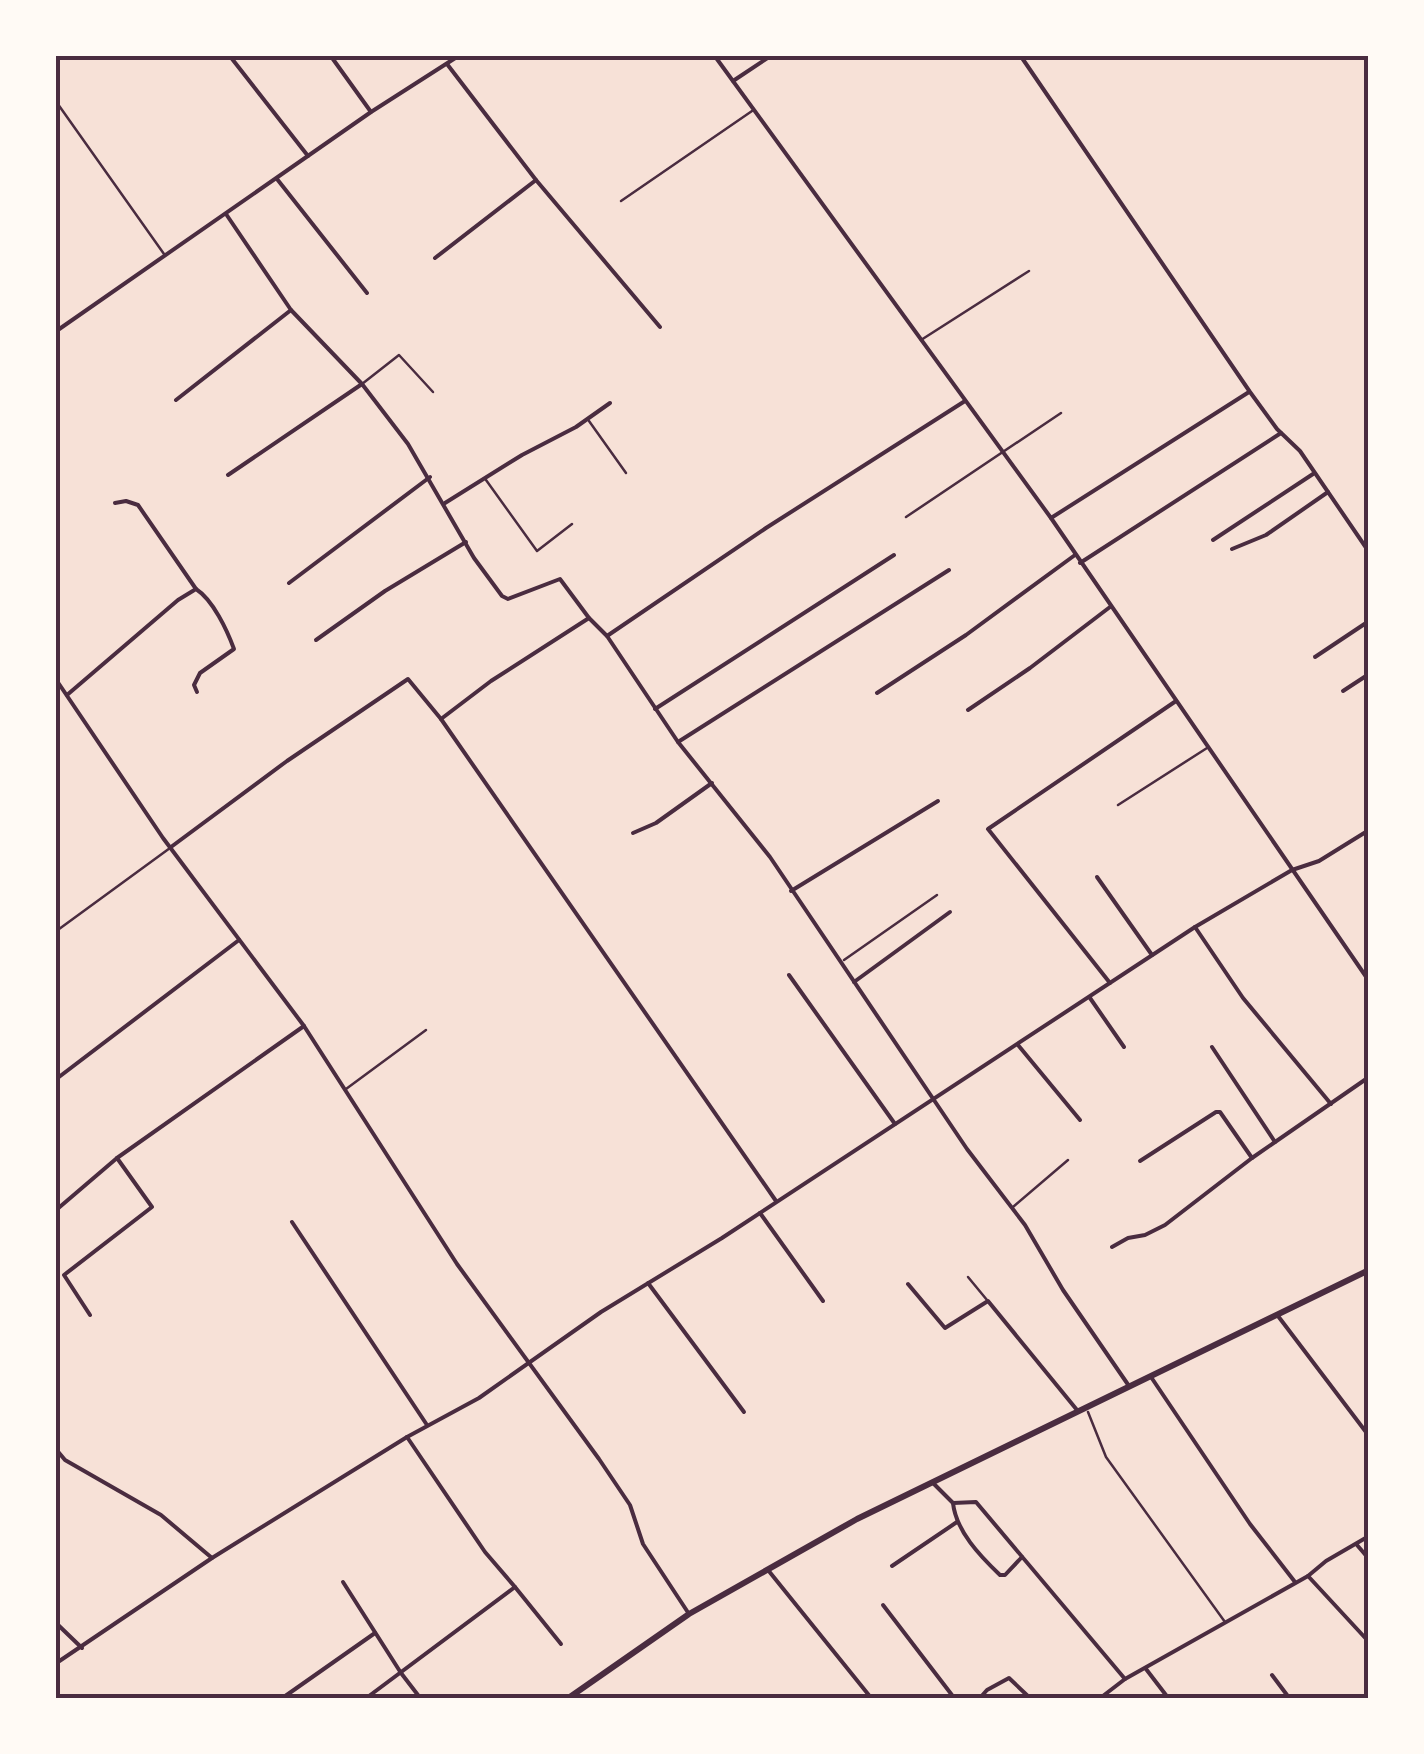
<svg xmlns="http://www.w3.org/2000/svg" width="1424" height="1754" font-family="Barlow,sans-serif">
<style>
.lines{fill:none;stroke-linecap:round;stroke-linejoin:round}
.service{stroke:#4a2c40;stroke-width:2.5}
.minor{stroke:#4a2c40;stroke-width:4}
.primary{stroke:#4a2c40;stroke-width:6}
.neatline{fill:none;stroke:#4a2c40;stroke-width:4}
</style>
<rect width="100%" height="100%" fill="#f7e1d7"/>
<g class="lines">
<g class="service">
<path d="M55 100 164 254"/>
<path d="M621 201 752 111"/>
<path d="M921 340 1029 271"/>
<path d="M362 384 399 355 433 392"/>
<path d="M589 421 626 473"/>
<path d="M486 480 537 551 572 524"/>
<path d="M906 517 1061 413"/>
<path d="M1118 805 1207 748"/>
<path d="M55 932 170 848"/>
<path d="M844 960 937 895"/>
<path d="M346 1089 426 1030"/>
<path d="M1013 1207 1068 1160"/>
<path d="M968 1277 987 1300"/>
<path d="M1088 1412 1106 1457 1225 1622"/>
</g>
<g class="minor">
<path d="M229 55 308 156"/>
<path d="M330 55 371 112"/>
<path d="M714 55 1051 518 1369 981"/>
<path d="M1020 55 1250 392 1277 429 1300 451 1369 552"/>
<path d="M447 64 536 180 660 327"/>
<path d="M733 81 772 55"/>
<path d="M277 179 367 293"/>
<path d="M226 214 291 310 362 384 408 444 474 558 502 596 508 599 560 579 589 618 607 636 678 742 770 857 967 1149 1025 1225 1063 1290 1129 1386"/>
<path d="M435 258 536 180"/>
<path d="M55 332 371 112 460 55"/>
<path d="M176 400 291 310"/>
<path d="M228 475 362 384"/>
<path d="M115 503 126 501 138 505 196 589"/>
<path d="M445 503 522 455 576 427 610 403"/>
<path d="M1051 518 1249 392"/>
<path d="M1213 540 1313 474"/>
<path d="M1232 549 1266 535 1328 492"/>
<path d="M1080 563 1281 433"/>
<path d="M289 583 430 477"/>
<path d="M607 636 766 528 965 401"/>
<path d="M316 640 385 591 466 542"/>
<path d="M1315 657 1369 621"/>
<path d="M55 678 163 838 304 1026 457 1264 599 1459 630 1505 643 1544 689 1614"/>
<path d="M1343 691 1369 674"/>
<path d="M877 693 966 635 1075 555"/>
<path d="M67 695 178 600 196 589C213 600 227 630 234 649L200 673 194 685 197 692"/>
<path d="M655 709 894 555"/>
<path d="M968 710 1030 668 1110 607"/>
<path d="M441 719 491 681 589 618"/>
<path d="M678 742 949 570"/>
<path d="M633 833 656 823 712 783"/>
<path d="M171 847 287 761 408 679 441 719 776 1201"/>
<path d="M1097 877 1152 955"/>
<path d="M791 891 938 801"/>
<path d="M1195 927 1243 998 1331 1104"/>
<path d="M789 975 895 1124"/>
<path d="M854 982 950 912"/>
<path d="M1110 983 988 829 1176 701"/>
<path d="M1090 998 1124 1047"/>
<path d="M1018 1045 1080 1120"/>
<path d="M1212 1047 1275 1142"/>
<path d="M55 1080 239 940"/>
<path d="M1140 1161 1216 1112H1220L1252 1158"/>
<path d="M55 1211 117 1158 304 1026"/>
<path d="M760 1213 823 1301"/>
<path d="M292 1222 427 1425"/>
<path d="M1112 1247 1128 1238 1145 1235 1165 1225 1252 1158 1369 1077"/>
<path d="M648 1283 744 1412"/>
<path d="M908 1284 945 1328 988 1301 1077 1410"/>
<path d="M90 1315 64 1275 152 1207 117 1158"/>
<path d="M1278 1316 1369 1436"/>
<path d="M1151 1377 1250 1524 1295 1582"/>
<path d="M55 1448 65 1460 161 1515 212 1558"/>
<path d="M933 1483 953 1503 976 1502 1125 1679"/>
<path d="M953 1503C956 1531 980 1556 1000 1575H1005L1022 1557"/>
<path d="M1357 1545 1369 1559"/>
<path d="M892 1566 957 1522"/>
<path d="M768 1570 872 1699"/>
<path d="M1308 1576 1369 1642"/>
<path d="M343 1582 401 1673 421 1699"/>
<path d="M515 1587 561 1644"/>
<path d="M883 1605 955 1699"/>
<path d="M55 1622 82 1648"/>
<path d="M55 1664 212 1558 407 1437 479 1398 601 1312 722 1238 1195 927 1292 870 1319 861 1369 830"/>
<path d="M1146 1669 1169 1699"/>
<path d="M1272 1675 1290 1699"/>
<path d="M281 1699 375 1633"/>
<path d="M365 1699 515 1587 485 1552 407 1437"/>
<path d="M979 1699 987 1690 1009 1678 1031 1699"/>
<path d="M1099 1699 1125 1679 1308 1576 1326 1561 1369 1536"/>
</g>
<path class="primary" d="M567 1699 689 1614 857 1519 1369 1270"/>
</g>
<rect width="1424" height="1754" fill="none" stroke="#fffaf5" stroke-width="115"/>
<rect x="58" y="58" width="1308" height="1638" class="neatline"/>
</svg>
